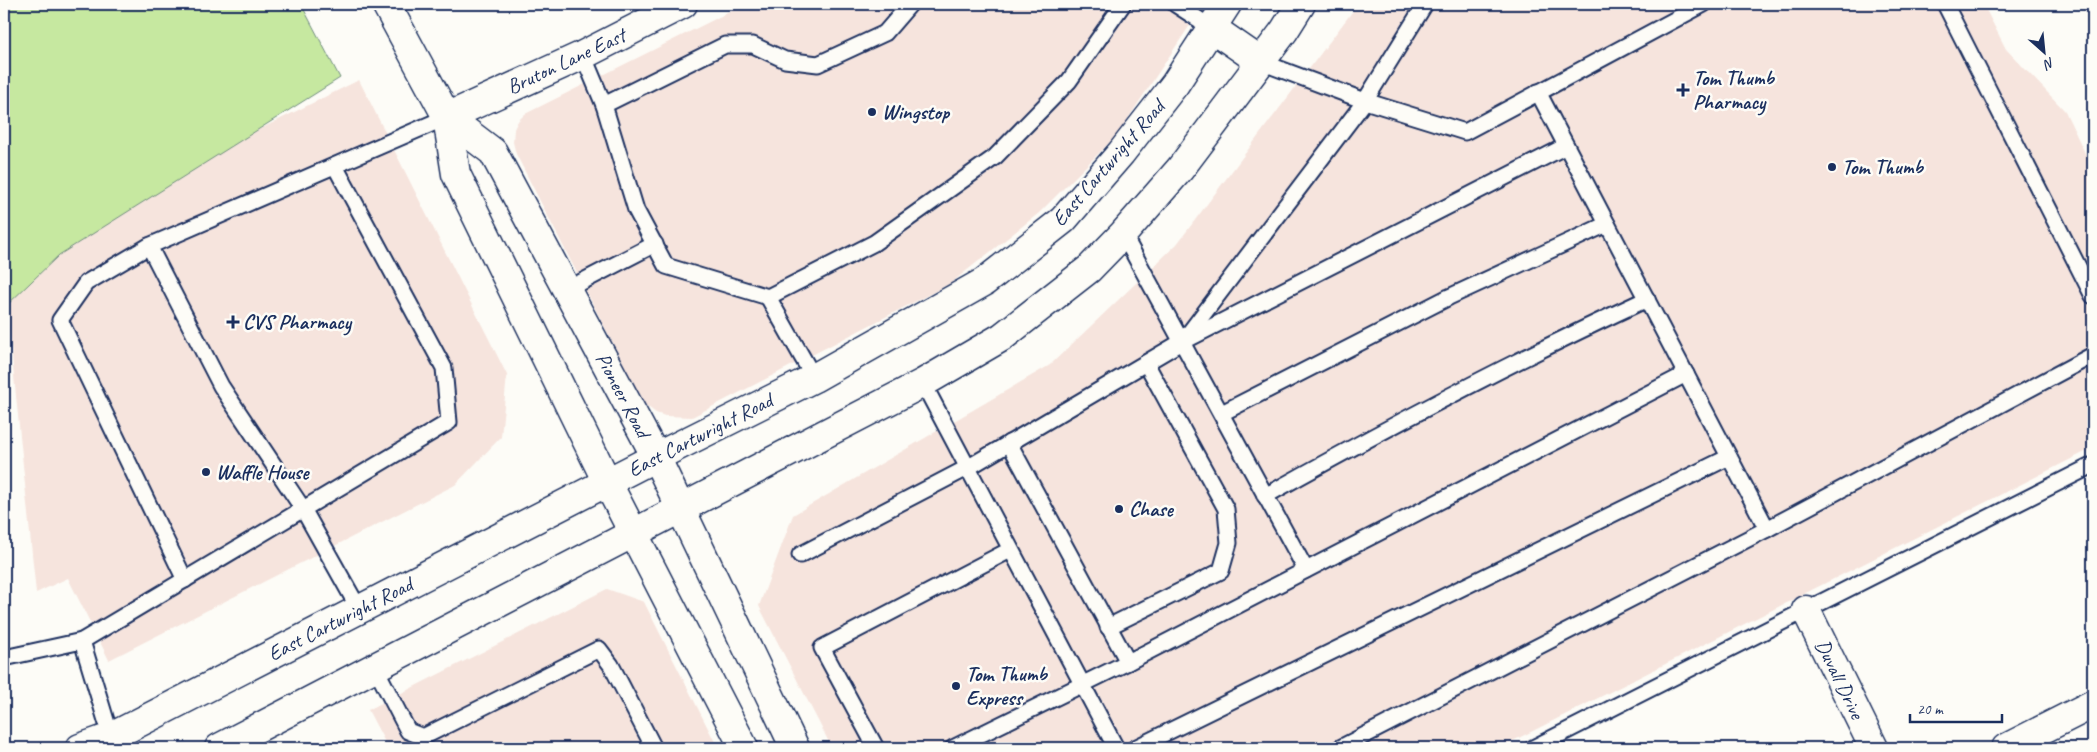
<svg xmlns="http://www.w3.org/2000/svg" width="2097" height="752" font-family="Caveat,sans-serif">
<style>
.built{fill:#f6e4dd}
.green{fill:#c6e8a0;stroke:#708c7f}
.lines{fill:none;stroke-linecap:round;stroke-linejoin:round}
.lane-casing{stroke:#1b2f5e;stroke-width:19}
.street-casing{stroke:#1b2f5e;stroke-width:31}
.secondary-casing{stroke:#1b2f5e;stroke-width:31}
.lane{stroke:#fdfcf7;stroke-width:15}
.street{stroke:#fdfcf7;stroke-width:28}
.secondary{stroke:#fdfcf7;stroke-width:28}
.poi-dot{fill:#1b2f5e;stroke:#fdfcf7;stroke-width:2}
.labels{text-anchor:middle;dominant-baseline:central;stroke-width:5;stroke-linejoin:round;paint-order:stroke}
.street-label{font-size:21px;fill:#1b2f5e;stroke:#fdfcf7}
.poi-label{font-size:21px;font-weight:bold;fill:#1b2f5e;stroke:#fdfcf7;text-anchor:start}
</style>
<rect width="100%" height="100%" fill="#fdfcf7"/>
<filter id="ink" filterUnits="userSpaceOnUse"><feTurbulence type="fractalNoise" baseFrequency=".02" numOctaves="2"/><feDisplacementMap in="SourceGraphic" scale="10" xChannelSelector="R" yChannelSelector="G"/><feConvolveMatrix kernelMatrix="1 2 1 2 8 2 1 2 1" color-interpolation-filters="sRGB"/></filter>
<g filter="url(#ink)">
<g class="built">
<path d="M745 4H1204L1117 135 1039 213 951 283 692 417 665 416 656 413 644 404 516 154 513 142 514 129 518 121 525 114Z"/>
<path d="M1358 4H1983L2006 49 2065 111 2093 170V448L1499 748H832L759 606 793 515 1050 365 1177 244Z"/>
<path d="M359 80 507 375 501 437 455 485 109 660 68 578 36 593 10 337 4 314V252L111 203Z"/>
<path d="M607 589 644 602 718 748H388L368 710Z"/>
</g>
<path class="green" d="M4 4H301L340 78 59 255 4 308Z"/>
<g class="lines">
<g class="lane-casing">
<g id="lane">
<path d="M1175 4 1212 28"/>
<path d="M1945 4 2093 296"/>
<path d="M583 55 604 105 636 210 666 266 768 297 814 378"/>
<path d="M1261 62 1365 101 1465 132 1704 4"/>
<path d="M1538 92 1767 529"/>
<path d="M604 105 725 45H753L785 60 818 64 885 33 910 4"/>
<path d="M1123 234 1306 570"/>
<path d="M149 246 86 283 60 320 185 580"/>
<path d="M566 290 655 244"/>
<path d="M768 297 874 243 995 157 1069 81 1123 4"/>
<path d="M1186 340 1566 146"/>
<path d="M923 383C988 504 1051 627 1116 748"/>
<path d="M1222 413 1449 297 1607 224"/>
<path d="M1009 443 1128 662"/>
<path d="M1265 496C1390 426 1517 359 1647 299"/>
<path d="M800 555 969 467 1183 341 1365 101 1425 4"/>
<path d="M359 609 303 509 221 386 149 246 447 117"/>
<path d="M1108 627 1221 571 1229 543 1226 509 1146 363"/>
<path d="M4 658 82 641"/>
<path d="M375 667 408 731 423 737 599 649 611 665 654 748"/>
<path d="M111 737 82 641 449 422 444 368 335 166"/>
<path d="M876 748 822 648 1010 550"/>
<path d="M953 748 1128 662 1686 374"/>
<path d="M1135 748 1729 457"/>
<path d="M1340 748 1767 529 2093 355"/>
<path d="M1533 748 2093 465"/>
</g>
</g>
<g class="street-casing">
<g id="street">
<path d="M1806 610 1874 748"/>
<path d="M2006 748 2093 704"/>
</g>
</g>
<g class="secondary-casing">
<g id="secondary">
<path d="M386 4 447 117 456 174 607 482 744 748"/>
<path d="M1212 28 1261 62"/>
<path d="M447 117 493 152 656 457 795 748"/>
<path d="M447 117 583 55 683 4"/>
<path d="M80 748 111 737 656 457 814 378 984 282 1063 220 1121 153 1175 84 1227 4"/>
<path d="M219 748 923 383 1002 337 1089 269 1123 234 1180 169 1284 31 1301 4"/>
</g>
</g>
<use href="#lane" class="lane"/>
<use href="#street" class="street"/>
<use href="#secondary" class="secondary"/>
</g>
</g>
<g class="poi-dot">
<path d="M1680.5 82.5h5v5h5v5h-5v5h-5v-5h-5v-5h5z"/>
<circle cx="872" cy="112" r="5"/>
<circle cx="1832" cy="167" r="5"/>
<path d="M230.5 314.5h5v5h5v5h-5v5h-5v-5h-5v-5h5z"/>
<circle cx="206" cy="472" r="5"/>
<circle cx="1119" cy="509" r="5"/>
<circle cx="956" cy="686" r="5"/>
</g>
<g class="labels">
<g class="street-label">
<text transform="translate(566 61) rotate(-25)">Bruton Lane East</text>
<text transform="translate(1108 163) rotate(-49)">East Cartwright Road</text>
<text transform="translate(623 395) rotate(62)">Pioneer Road</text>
<text transform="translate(700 435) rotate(-27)">East Cartwright Road</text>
<text transform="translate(340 619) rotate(-27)">East Cartwright Road</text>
<text transform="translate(1840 679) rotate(64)">Duvall Drive</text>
</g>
<g class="poi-label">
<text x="1693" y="78">Tom Thumb<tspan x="1693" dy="24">Pharmacy</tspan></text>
<text x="882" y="112">Wingstop</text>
<text x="1842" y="167">Tom Thumb</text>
<text x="243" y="322">CVS Pharmacy</text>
<text x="216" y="472">Waffle House</text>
<text x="1129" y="509">Chase</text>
<text x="966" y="674">Tom Thumb<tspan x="966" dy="24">Express</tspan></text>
</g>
</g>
<rect width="2097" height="752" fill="none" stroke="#fdfcf7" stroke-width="20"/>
<rect x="10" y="10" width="2077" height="732" fill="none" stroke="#1b2f5e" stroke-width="2" filter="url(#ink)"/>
<g transform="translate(2044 52) rotate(153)" stroke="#fdfcf7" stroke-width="4" paint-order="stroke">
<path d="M0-4L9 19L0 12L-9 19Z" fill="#1b2f5e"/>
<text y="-8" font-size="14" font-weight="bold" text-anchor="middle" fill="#1b2f5e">N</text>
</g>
<path d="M1910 714v8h92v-8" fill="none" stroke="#1b2f5e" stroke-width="2.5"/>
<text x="1917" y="714" font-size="15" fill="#1b2f5e" stroke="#fdfcf7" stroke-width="4" paint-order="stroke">20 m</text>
</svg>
